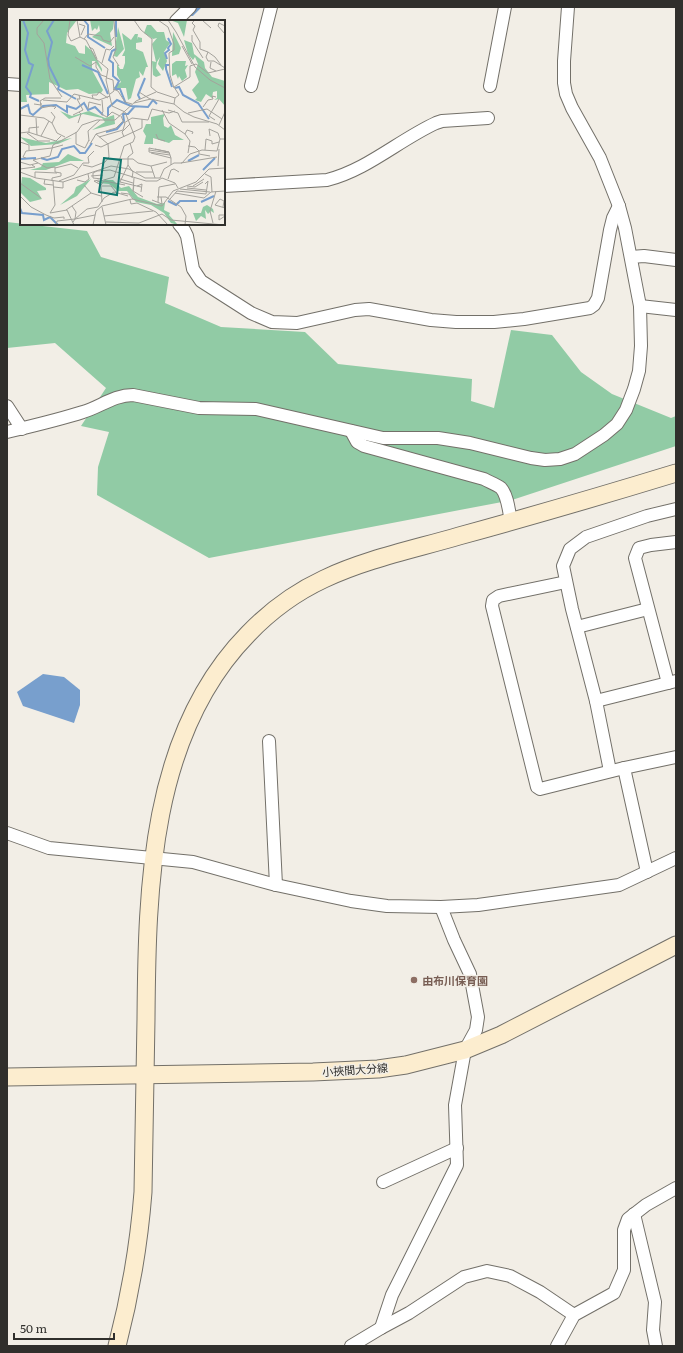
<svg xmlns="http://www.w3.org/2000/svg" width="683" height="1353" font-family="Literata,'Noto Sans JP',serif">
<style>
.forest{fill:#91cba5}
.water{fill:#789fcd}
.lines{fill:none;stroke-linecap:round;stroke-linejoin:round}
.stream{stroke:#789fcd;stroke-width:4}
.street-casing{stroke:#737069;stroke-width:14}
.secondary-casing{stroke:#737069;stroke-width:19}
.street{stroke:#fff;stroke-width:12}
.secondary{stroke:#fcedcf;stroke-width:17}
.education-dot{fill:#8d6e63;stroke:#f2eee6;stroke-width:1.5}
.labels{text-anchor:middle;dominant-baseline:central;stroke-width:3;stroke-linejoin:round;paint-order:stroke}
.education-label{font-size:11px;font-weight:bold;fill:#785e54;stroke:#f2eee6;text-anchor:start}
.street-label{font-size:11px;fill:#302f2c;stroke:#f2eee6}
.inset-river{fill:none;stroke:#789fcd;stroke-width:2}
.inset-road{fill:none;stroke:#a4a29c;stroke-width:1}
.view{fill:#0f766e;fill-opacity:0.15;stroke:#0f766e;stroke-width:2}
.inset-edge{fill:none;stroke:#302f2c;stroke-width:2}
</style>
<rect width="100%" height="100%" fill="#f2eee6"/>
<path class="forest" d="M7 222 87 231 101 257 169 277 165 303 221 327 305 332 338 364 472 379 471 401 494 408 511 330 552 335 581 372 612 394 671 418 676 416V446L512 500 209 558 97 495 98 467 109 432 81 426 106 388 55 343 7 348Z"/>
<path class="water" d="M43 674 64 677 80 690V705L74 723 23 706 17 692Z"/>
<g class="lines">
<path class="stream" d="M192 14 199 7"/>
<g class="street-casing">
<g id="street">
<path d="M176 21 190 7"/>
<path d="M7 84 21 85"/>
<path d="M251 86 271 7"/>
<path d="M490 86 505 7"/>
<path d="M224 186 327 180C367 170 399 140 436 123L442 121 488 118"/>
<path d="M179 224 184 230 187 236 193 269 201 281 251 313 272 322 297 323 355 310 369 309 431 320 456 322H494L524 319 590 308 594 305 598 298 610 230 613 218 619 206"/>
<path d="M631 257 644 256 676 260"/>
<path d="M640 306 676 310"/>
<path d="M7 406 22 429"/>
<path d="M351 431 357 442 364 446 484 479C489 482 496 484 501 488 508 496 509 512 511 522"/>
<path d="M7 432C32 426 58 420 83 412 100 407 114 395 133 395L199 408 256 409 383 438H438L470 443 531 458 545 460 560 459 575 454 604 435 617 424 626 410 634 389 639 371 641 346 640 306 625 228 619 206 600 158 572 108 566 94 564 83V61L568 7"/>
<path d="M566 582 499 596 493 600 492 606 537 787 540 789 624 768 676 757"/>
<path d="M577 627 648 609"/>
<path d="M668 683 635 558 639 548 651 545 676 542"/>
<path d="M596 701 676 681"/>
<path d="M269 741 276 885"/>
<path d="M624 768 647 872"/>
<path d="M610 771 596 701 572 609 563 566 570 549 586 537 647 516 676 509"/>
<path d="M7 833 49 848 193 862 276 885 351 901 387 906 441 907 478 905 619 885 676 858"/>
<path d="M383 1182 457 1148"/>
<path d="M634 1214 655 1302 653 1330 656 1346"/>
<path d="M381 1328 392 1295 457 1165 455 1105 465 1050 476 1030 478 1017 470 974 454 940 441 907"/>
<path d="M351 1346 381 1328 409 1313 464 1277 487 1271 510 1276 540 1292 574 1315"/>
<path d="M557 1346 574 1315 614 1293 624 1270V1230L628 1219 646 1205 676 1188"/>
</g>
</g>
<g class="secondary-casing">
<g id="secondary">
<path d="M7 1077 313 1072 378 1069 406 1065 465 1050 501 1035 676 945"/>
<path d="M117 1346C130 1296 139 1244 143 1192 144 1134 145 1077 146 1019 147 887 150 734 248 634 270 611 296 592 324 579 366 559 415 549 459 536 532 516 604 495 676 473"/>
</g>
</g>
<use href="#street" class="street"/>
<use href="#secondary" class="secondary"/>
</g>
<circle class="education-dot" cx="414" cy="980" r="4"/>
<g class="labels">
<g class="education-label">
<text x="422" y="980">由布川保育園</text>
</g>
<g class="street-label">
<text transform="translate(355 1069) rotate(-4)">小挾間大分線</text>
</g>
</g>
<g transform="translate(20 20)">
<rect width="205" height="205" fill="#f2eee6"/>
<path d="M0 0H57L47 13 46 23 55 26 59 33 65 34V25L73 32 82 49V52L75 41H72V50L83 70 81 73 69 74 58 69 46 70 29 62V74L6 75 7 82H0ZM70 0H94L93 9 90 13 92 26 72 17 80 11 79 5 77 10 75 8 72 11ZM150 0H167L164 17 158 3ZM127 5H131L137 12H144L146 20 150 23 144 32 147 41 143 51 138 44 140 37 137 42 136 48 141 55 136 57 133 55 132 41 136 42 132 24 137 18 133 19 124 13ZM98 7 104 29 97 37 94 36ZM153 12 161 28 159 34 152 36ZM102 13 111 20 115 14H118L117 20 118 17 122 18V22L116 23V29L123 32 128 47H126L123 56 119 51 120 57 116 59 111 78 108 80 106 68H93L101 62 97 55V44L100 49H103L105 43V36H102L105 30ZM164 20 172 23 174 34 184 42 185 48 192 57 205 61V86L199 79 194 80 197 78V71L193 72 192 78 186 74 181 82 175 80 177 78 172 70 179 62 175 52 178 44 175 37 173 40 168 34ZM156 41H166L165 46 168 45 165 50 167 57 162 61 159 56 158 59 156 54 152 56V44ZM40 91 52 96 69 91 85 98 94 95 95 104 72 110 85 102 82 98 63 94 49 99ZM145 94 143 98 144 106 148 108 151 105 155 115 164 120H153L149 123 133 118V124H124L126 116 123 111 126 104H131V97ZM0 117 26 123 52 118 38 124 11 126ZM48 134 64 141H50L26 150H10L21 147 23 143 39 142ZM2 157 10 158 26 168V170L17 171 22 179 10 182 0 172ZM71 159 57 176 40 185 54 173 56 167ZM85 160H93L101 168 109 166 118 177 137 184 145 183 144 190 150 193 149 195 158 205 151 203 144 193 131 185 116 182 107 171H98L89 164 78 163ZM187 185 193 189 194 193 191 191 188 194 185 190 186 199 181 196 176 201 173 193H181L183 187Z" fill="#91cba5"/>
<path class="inset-river" d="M3 0 8 13 5 30 9 43 13 45 6 67 11 74 10 77 19 81M34 0 27 11 32 22 28 39 29 46 39 66 38 69 56 79M64 0 68 5V17L85 28M96 0V17M96 29 92 31 89 40 93 43V56L99 61 95 69H100L106 84M147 39 145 33 149 30 148 28 151 24 148 18M62 45 78 52 88 74M149 45H146V49L152 67M155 68 159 67 163 75 178 83 189 99M120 79 118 75 125 58M0 89 8 85 10 93 13 95 23 86 36 85 47 92V86L56 89 64 83 68 90 75 87 83 95M88 96V88L97 80 111 86 128 87 133 80 137 84M86 112 97 109 104 101 103 94H108L115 86M21 138 27 140 38 137 42 129 54 126 60 133H65L72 123M0 139 16 138M168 141 179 135M183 150 195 138M148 181 156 185 160 181H177M181 182 194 176M0 188 2 193 23 195 24 200 30 197 38 205"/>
<path class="inset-road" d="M24 0 17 8V14L24 23 30 59 42 77M50 0 48 15 51 21 60 17M57 0 60 17 66 20 76 39 88 49 86 60 92 86 105 92 115 117 113 122 104 126 94 157 77 162M94 0 96 29 93 37 99 46M114 0 121 10 132 19 131 67 137 72 155 78M138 0 148 7 154 24V30L149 33 150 55 154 68M148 0 156 12 175 47 190 60 205 68M175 0 172 3 175 6 173 10 180 22V29L188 32 186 37 188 41H194L205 48M182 0 191 8M59 4 65 6 61 15M205 6 199 3 198 6 205 14M172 15V21L183 38M64 19 68 14 81 16 83 20 90 22 94 17M162 26 172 44M69 27 73 29 77 39M188 32 195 37 201 45M55 37 70 46 76 42V47L81 55 87 57M191 42 190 48 196 51M82 43 86 29 90 30 94 26M87 58 93 60 94 71 90 74M93 69 98 71 105 82 112 84M119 72 130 79 154 84M73 78 72 75H77L79 72 88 78M155 78 159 75 154 67 170 57V46L176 44 188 53 205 49M155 78 154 84 164 92 174 97 197 104 205 110M23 80 47 82 54 74 79 80 90 76M82 80 83 92 81 94 87 97 92 92 100 96M21 83V88L31 86 36 87 34 89M114 83 131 79M14 84 21 85 20 81 25 78H41M183 87 188 80 193 79 192 76 196 77M68 89 69 82 81 85M142 90 149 103 165 114 170 121 168 133M148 90 158 93 162 102H189M31 92 35 97 32 103 37 113 45 117M168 93 187 89 202 99M0 95 24 98 32 103M53 95 63 90 57 79H60L59 75M101 96 104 103 112 98 128 100 132 89 149 93 155 91M16 98 17 115M195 100 189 96 199 79M58 103 61 94 59 92M199 105 205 92M56 112V124L65 128 69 120M0 113 8 112 36 121 41 116M7 113 18 121H30M9 113V108L19 107M76 114 88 124M136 114 138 119 145 121M165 114 167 110 173 112 172 114M21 116 29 101M190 116 189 109 198 113 200 119M79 117 103 110 105 103M104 117 102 112 110 104M69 121 68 111 80 100M0 122 9 125V130M110 123 113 133 108 137V145L113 152 112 158M70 124 76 114 96 108 102 102M75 125 81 127 122 108V99M168 126 175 127 179 131M135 129 149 132M129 130 149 133M185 130 186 119 192 121V124L199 122M179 131V134L190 136M131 133 151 138M150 135 129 132V128L149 132 151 138V145M6 138 3 137 6 131 32 128 43 125M87 139H113L118 143 131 146M0 142 10 145 18 143M161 143 197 137M63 145 72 147 85 142 89 137 88 124M198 146 199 129M35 148 51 144 58 148M0 149 15 147 12 145M77 151 90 150 126 161H137L142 158 155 163 158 168M77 151 73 153V158L82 159V155M0 152 16 158 43 162 91 146 109 149 125 158H140L144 149 154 143H162L170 134 182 130 197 131 200 119H205M116 152H133M185 154 191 157 192 172M71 156 83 155M15 158V152L37 153M135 158 131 146 147 142M25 159 24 164 33 165M100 159 113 163M148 159 151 150 154 149 159 152M57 160 65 162 69 159 68 154M79 160 74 161 81 165M32 161V158L41 156V153L35 152V147L27 148 13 140 30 136 33 125 57 112 62 105 77 100H95L116 81 136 72M33 161 35 185 30 193 47 190 54 205M39 161 54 155 63 143H69L68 137 74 131M100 162 121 167M100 162 108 145M0 163 21 178M64 165 71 173 81 176M81 165 82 182M81 165 84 161 105 165M114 165 113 171 123 177M82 166H91L96 172M117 166 122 164 121 172M167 166 175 167 183 162M173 166 184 159M34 167 43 168V162M139 167 155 164M167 168 186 170M160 169 190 172M113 171 114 158M101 173 109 174 113 179M155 173 184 178 191 172 205 171M0 176 11 187 26 195 34 198 44 197V199M137 177H146L161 187 166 196 165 205M150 179 157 171 186 174 188 161 185 164M110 180 111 184 117 183 136 192 148 205M132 180 142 184 141 177M138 182 139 167M52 186 56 192 55 199M82 187 86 205M203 187 204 181 200 179 195 185 205 188M46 190 71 173M205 195H199V200L205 196M84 196 133 191M53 202 55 199 75 195M86 202 119 203 142 194 151 200 204 205M193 203 190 191 196 171M36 205 37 201 55 199 67 189 78 187 84 178 94 172 108 176M73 205 76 191 82 186 112 179 142 186 153 171 176 162 189 149 205 148"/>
<path class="view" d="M84 138 101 140 97 175 79 172Z"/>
<rect width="205" height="205" class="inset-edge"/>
</g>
<rect width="683" height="1353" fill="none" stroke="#302f2c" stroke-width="16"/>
<path d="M14 1333v6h100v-6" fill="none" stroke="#302f2c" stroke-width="2"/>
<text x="20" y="1333" font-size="12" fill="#302f2c" stroke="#f2eee6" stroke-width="3" paint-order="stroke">50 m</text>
</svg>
